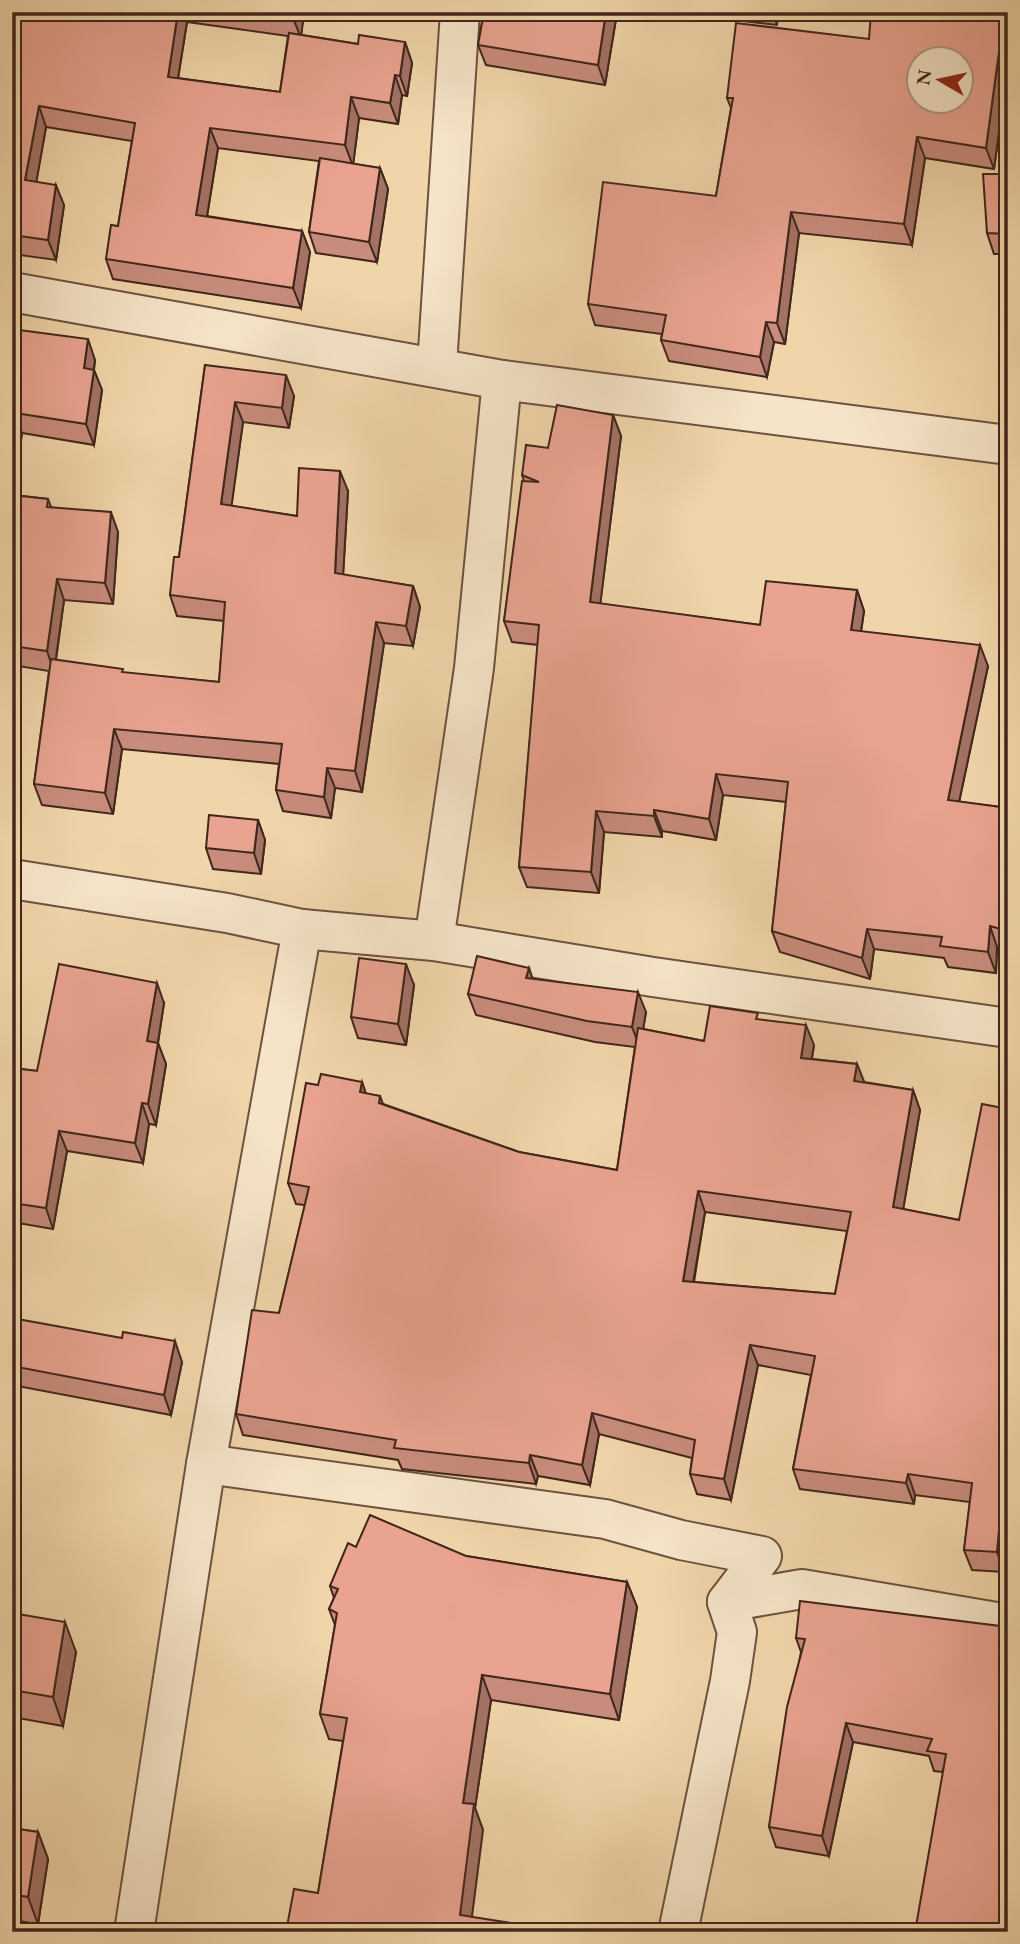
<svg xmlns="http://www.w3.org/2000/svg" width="1020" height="1944" font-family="'EB Garamond',serif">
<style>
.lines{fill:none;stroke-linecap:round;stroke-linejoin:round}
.minor-casing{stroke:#6c523f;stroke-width:42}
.minor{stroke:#f6e4c8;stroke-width:38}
.wall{fill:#c88c7c;stroke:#40261b;stroke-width:2;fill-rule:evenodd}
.shaded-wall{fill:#a37265;stroke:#40261b;stroke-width:2}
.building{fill:#e9a390;stroke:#40261b;stroke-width:2;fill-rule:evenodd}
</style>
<rect width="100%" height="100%" fill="#f1d5aa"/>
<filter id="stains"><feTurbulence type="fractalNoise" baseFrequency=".00286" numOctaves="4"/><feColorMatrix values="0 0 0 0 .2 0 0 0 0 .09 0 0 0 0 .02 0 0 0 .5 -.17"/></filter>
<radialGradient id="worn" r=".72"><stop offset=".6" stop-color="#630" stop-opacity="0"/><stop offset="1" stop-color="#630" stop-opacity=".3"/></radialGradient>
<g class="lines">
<g class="minor-casing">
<g id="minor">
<path d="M12 292 502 380 1008 445"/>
<path d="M437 366 460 12"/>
<path d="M12 879 227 913 302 929 434 941 653 977 1008 1028"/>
<path d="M434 941 474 668 502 380"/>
<path d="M206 1464 605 1519 681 1540 762 1556 727 1602 737 1632 730 1681 678 1932"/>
<path d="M727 1602 802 1589 1008 1624"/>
<path d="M134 1932 206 1464 302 929"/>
</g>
</g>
<use href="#minor" class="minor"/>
</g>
<g class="wall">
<path d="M12 12H304L301 35 358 44 405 42 412 63 407 96 402 95 398 124 359 118 353 164 380 168 388 189 377 262 316 253 309 232 319 161 218 148 207 216 302 231 310 252 301 308 113 279 106 259 118 226 132 141 46 127 36 182 64 205 56 260 12 254ZM187 22 288 36 280 92 178 78Z"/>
<path d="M484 12H614L616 19 605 85 486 65 478 45Z"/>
<path d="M732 12H778L777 25 734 20Z"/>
<path d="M1008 12V64L994 169 925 158 912 245 799 233 785 344 774 342 767 377 669 361 661 340 662 334 595 325 588 304 716 196 731 108 727 98 869 39Z"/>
<path d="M1008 174V254H994L987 233Z"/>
<path d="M12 342 95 360 94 370 102 390 94 445 22 433 13 495 48 499 51 507 118 532 113 604 64 600 56 660 124 673 219 682 224 621 177 616 170 595 179 557 205 365 294 396 289 428 243 422 231 506 297 516 348 491 343 575 413 586 420 607 413 646 384 643 362 792 335 788 331 818 283 811 276 790 279 764 122 749 113 814 42 805 34 784 49 671 12 665Z"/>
<path d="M613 415 621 436 600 604 760 625 857 590 864 611 861 632 988 666 959 802 1008 808V950L997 947 996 973 948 967 944 958 874 949 870 979 780 952 772 931 786 802 723 795 716 840 662 831V837L604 832 599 893 527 887 519 867 538 645 512 642 504 621 524 481 522 475 548 448Z"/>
<path d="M258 820 265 840 261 874 213 869 206 848Z"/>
<path d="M529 968 532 979 646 1012 643 1029 704 1041 760 1020 814 1045 812 1059 857 1064 864 1082 913 1090 920 1110 903 1209 959 1220 1008 1109V1539L1004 1572 972 1570 964 1550 970 1502 915 1495 914 1504 800 1489 793 1469 811 1375 758 1365 731 1500 697 1494 690 1474 692 1458 599 1434 590 1485 538 1476 536 1484 402 1469 398 1460 243 1435 236 1414 279 1313 305 1205 296 1204 288 1183 318 1085 362 1082 366 1094 380 1096 383 1104 519 1152 617 1170 635 1047 595 1042 476 1015 468 994ZM705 1212 847 1231 835 1294 694 1282Z"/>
<path d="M414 985 406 1045 358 1038 351 1017Z"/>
<path d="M164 1003 158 1043 166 1064 156 1125 149 1124 143 1163 67 1151 53 1229 12 1222V1068L37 1071Z"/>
<path d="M12 1318 182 1362 171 1415 12 1385Z"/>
<path d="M356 1547 466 1556 627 1582 637 1607 619 1720 491 1700 475 1808 483 1830 318 1893 343 1741 329 1739 320 1714 335 1625 329 1609 334 1598 330 1586Z"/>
<path d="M12 1613 76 1652 63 1726 12 1717Z"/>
<path d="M1008 1627 942 1772 934 1771 929 1756 853 1742 829 1856 776 1847 769 1827 801 1652 796 1638Z"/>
<path d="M12 1828 38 1832 48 1859 38 1924 12 1920Z"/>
</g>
<g class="shaded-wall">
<path d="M178 12H184L187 22 175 97 168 77Z"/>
<path d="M294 12H304L301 38 293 18Z"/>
<path d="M606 12H614L616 19 605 85 598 65Z"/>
<path d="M772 12H778L777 25Z"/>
<path d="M1001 37 1008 56V64L994 169 986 148Z"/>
<path d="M405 42 412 63 407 96 400 76Z"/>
<path d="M395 75 402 95 398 124 390 103Z"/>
<path d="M351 97 359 118 353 166 345 145Z"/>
<path d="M39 106 46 127 33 201 25 180Z"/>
<path d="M210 128 218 148 204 235 196 215Z"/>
<path d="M917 137 925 158 912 245 904 224Z"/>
<path d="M380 168 388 189 377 262 369 242Z"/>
<path d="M56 185 64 205 56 260 48 240Z"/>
<path d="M791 212 799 233 785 344 777 323Z"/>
<path d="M302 231 310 252 301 308 293 288Z"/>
<path d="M766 322 774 342 767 377 760 357Z"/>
<path d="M88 339 95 360 91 388 84 368Z"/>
<path d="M94 370 102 390 94 445 86 424Z"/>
<path d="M286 375 294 396 289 428 282 408Z"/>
<path d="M235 402 243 422 229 525 221 504Z"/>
<path d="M15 413 22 433 12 500V431Z"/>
<path d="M613 415 621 436 598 623 590 602Z"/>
<path d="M340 471 348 491 342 594 335 573Z"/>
<path d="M111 512 118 532 113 604 105 583Z"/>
<path d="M57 579 64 600 54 672 47 651Z"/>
<path d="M413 586 420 607 413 646 406 626Z"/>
<path d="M857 590 864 611 858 651 851 630Z"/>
<path d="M376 622 384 643 362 792 355 771Z"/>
<path d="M980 645 988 666 955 821 948 800Z"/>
<path d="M114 729 122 749 113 814 105 793Z"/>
<path d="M327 768 335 788 331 818 324 797Z"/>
<path d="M716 774 723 795 716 840 709 819Z"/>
<path d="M654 810 662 831V837L654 816Z"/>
<path d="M596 811 604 832 599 893 591 872Z"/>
<path d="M258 820 265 840 261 874 254 853Z"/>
<path d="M990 926 997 947 996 973 988 952Z"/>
<path d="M867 929 874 949 870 979 862 958Z"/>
<path d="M406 964 414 985 406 1045 398 1024Z"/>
<path d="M529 968 536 989 526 978Z"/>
<path d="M157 983 164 1003 155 1061 147 1041Z"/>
<path d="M638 992 646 1012 640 1048 632 1027Z"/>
<path d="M806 1025 814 1045 808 1079 801 1058Z"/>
<path d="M158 1043 166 1064 156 1125 148 1104Z"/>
<path d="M857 1064 865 1084 854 1081Z"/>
<path d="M362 1082 369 1103 360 1092Z"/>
<path d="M913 1090 920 1110 900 1228 893 1207Z"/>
<path d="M142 1103 149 1124 143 1163 135 1143Z"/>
<path d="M59 1131 67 1151 53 1229 46 1208Z"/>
<path d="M698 1191 705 1212 690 1301 683 1281Z"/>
<path d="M175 1341 182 1362 171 1415 164 1395Z"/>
<path d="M750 1345 758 1365 731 1500 724 1479Z"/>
<path d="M592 1413 599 1434 590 1485 582 1465Z"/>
<path d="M530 1455 538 1476 536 1484 529 1463Z"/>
<path d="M908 1474 915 1495 914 1504 906 1483Z"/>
<path d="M1000 1519 1007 1539 1004 1572 997 1552Z"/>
<path d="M627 1582 637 1607 619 1720 610 1694Z"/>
<path d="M65 1622 76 1652 63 1726 53 1697Z"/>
<path d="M482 1675 491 1700 475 1808 483 1830 470 1932 460 1915 463 1803Z"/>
<path d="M846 1723 853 1742 829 1856 822 1836Z"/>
<path d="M38 1832 48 1859 38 1924 28 1897Z"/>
</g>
<g class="building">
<path d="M12 12H178L168 77 280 92 289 33 358 44 359 35 405 42 400 76 395 75 390 103 351 97 345 145 210 128 196 215 302 231 293 288 106 259 111 225 118 226 135 123 39 106 25 180 56 185 48 240 12 235Z"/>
<path d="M256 12H294L293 18Z"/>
<path d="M484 12H606L598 65 478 45Z"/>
<path d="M871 12H1008V38L1001 37 986 148 917 137 904 224 791 212 777 323 766 322 760 357 661 340 666 315 588 304 603 182 716 196 733 98H727L736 23 869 39ZM919 60H961V102H919Z"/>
<path d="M320 158 380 168 369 242 309 232Z"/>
<path d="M983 174H1008V234L987 233Z"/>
<path d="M19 330 88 339 84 368 94 370 86 424 15 413 12 431V342L16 343Z"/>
<path d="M205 365 286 375 282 408 235 402 221 504 297 516 299 468 340 471 335 573 413 586 406 626 376 622 355 771 327 768 324 797 276 790 282 744 114 729 105 793 34 784 51 659 123 669 122 672 219 682 225 602 170 595 174 557H179Z"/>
<path d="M557 405 613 415 590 602 760 625 766 581 857 590 851 630 980 645 948 800 1008 808V931L990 926 988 952 940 946 942 937 867 929 862 958 772 931 788 782 716 774 709 819 654 810V816L596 811 591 872 519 867 539 625 504 621 522 481 539 482 522 475 526 445 548 448Z"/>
<path d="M12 495 48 499 47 507 111 512 105 583 57 579 47 651 12 646Z"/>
<path d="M209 815 258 820 254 853 206 848Z"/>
<path d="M477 956 529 968 526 978 638 992 632 1027 587 1021 468 994Z"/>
<path d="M359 958 406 964 398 1024 351 1017Z"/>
<path d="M59 964 157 983 147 1041 158 1043 148 1104 142 1103 135 1143 59 1131 46 1208 12 1203V1068L37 1071Z"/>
<path d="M710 1006 758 1013 756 1019 806 1025 801 1058 857 1064 854 1081 913 1090 893 1207 959 1220 982 1104 1008 1109V1520L1000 1519 997 1552 964 1550 972 1483 908 1474 906 1483 793 1469 815 1356 750 1345 724 1479 690 1474 695 1440 592 1413 582 1465 530 1455 529 1463 394 1448 396 1440 236 1414 252 1310 279 1313 309 1187 288 1183 306 1083 318 1085 321 1074 362 1082 360 1092 380 1096 379 1103 519 1152 617 1170 638 1028 704 1041ZM698 1191 851 1212 835 1294 683 1281Z"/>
<path d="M12 1318 122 1338 123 1332 175 1341 164 1395 12 1366Z"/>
<path d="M370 1515 466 1556 627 1582 610 1694 482 1675 463 1803 474 1804 460 1915 568 1932H286L294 1889 318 1893 347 1718 320 1714 337 1613 329 1609 338 1589 330 1586 348 1543 356 1547Z"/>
<path d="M800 1601 1008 1627V1932H915L946 1754 927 1751 932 1739 846 1723 822 1836 769 1827 787 1707 805 1639 796 1638Z"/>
<path d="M12 1613 65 1622 53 1697 12 1690Z"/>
<path d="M12 1828 38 1832 28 1897 12 1894Z"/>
</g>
<rect width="1020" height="1944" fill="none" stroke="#f1d5aa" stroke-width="42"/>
<rect x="14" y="14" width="992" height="1916" fill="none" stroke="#40261b" stroke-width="3.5"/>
<rect x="21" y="21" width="978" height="1902" fill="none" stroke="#40261b" stroke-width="2"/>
<g transform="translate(940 80) rotate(279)"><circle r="33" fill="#f6e4c8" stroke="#ad9883" stroke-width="2"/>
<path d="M0-5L12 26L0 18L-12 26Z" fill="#8f2418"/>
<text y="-10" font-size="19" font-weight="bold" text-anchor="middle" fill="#40261b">N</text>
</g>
<rect width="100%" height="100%" filter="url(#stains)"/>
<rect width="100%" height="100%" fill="url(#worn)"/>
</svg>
